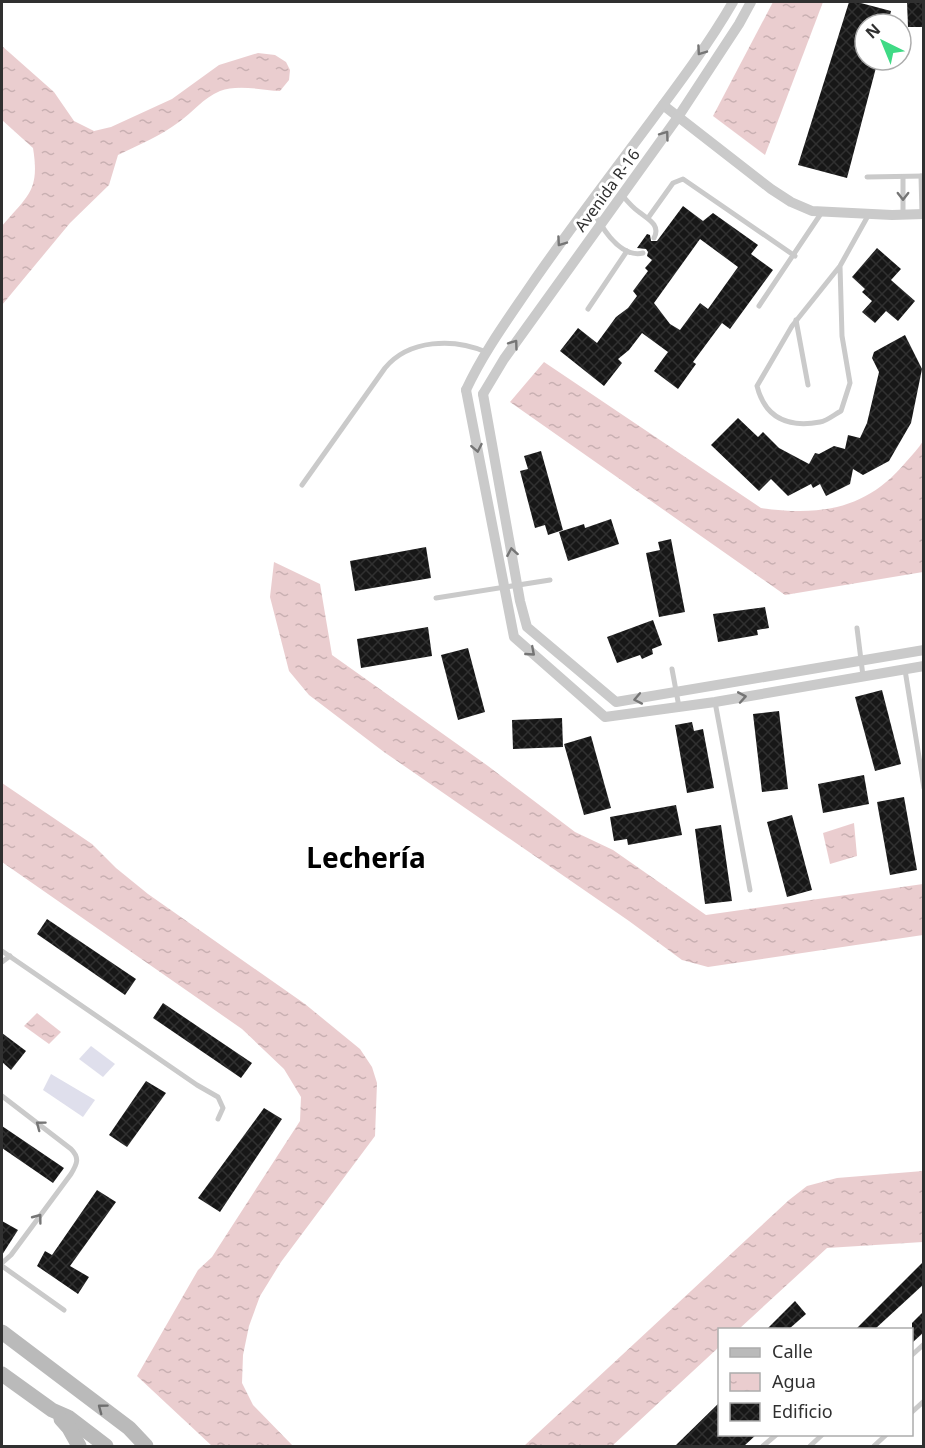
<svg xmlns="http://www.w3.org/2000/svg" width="925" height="1448" font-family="'Noto Sans',sans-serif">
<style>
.grass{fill:#dfdfec}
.water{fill:url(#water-ripples)}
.building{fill:url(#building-cross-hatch);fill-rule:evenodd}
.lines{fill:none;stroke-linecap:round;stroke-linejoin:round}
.lane{stroke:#cacaca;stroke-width:5}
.street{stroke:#cacaca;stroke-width:10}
.secondary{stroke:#bababa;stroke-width:15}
.oneway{stroke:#757575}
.oneway2{stroke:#6e6e6e}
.labels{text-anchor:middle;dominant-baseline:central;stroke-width:6;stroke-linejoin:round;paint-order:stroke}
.street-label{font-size:16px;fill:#303030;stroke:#fff}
.town-label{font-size:28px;font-weight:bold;fill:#000;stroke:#fff}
</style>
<defs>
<pattern id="water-ripples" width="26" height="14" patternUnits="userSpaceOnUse" patternTransform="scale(1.5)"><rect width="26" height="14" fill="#eacdcf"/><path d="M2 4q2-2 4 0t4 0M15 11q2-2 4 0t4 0" fill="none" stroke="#c9b0b2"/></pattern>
<pattern id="building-cross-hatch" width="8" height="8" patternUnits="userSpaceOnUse" patternTransform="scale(1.5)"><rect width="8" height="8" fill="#171717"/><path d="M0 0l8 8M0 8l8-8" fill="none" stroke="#303030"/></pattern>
</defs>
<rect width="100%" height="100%" fill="#fff"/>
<g class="grass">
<path d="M91 1046 115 1064 103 1077 79 1059Z"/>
<path d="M51 1074 95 1100 83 1117 43 1090Z"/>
</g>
<g class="water">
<path d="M773 2H823L765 155 713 116Z"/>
<path d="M2 46 54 92 74 121 94 131 111 127 172 99 219 65 258 53 275 55 286 62 290 70 289 80 280 91C261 90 237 84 220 91 203 98 193 112 179 122 160 136 139 145 118 155L109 185 70 223 2 305V226C28 195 40 191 33 148L2 120Z"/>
<path d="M544 362 761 508C820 516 866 510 906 462 912 455 919 448 923 441V572L785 595 510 402Z"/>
<path d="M274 562 320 584 332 655 488 766 575 832 613 850 706 915 923 884V935L708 967 682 960 629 921 384 752 309 695 289 671 270 597Z"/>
<path d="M2 783 92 844 116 868 148 894 305 1004 360 1049 372 1067 377 1083 375 1136 281 1262 260 1296 249 1326 243 1355 242 1383 253 1405 293 1446H212L137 1376 198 1270 212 1257 300 1121 301 1097 284 1069 242 1029 2 862Z"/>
<path d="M854 823 857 856 830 864 823 833Z"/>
<path d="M37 1013 61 1032 49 1044 24 1026Z"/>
<path d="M923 1171V1242L827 1248 739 1329 720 1330 719 1347 612 1446H524L789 1200 807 1186 837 1178Z"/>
</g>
<g class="building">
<path d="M849 2H857L891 11 888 24H865V60H878L847 178 798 165Z"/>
<path d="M907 2H924V27H908Z"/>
<path d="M683 206 703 221 713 213 758 245 751 254 773 270 730 329 722 323 693 362 696 364 678 389 654 371 668 352 642 333 629 350 618 359 622 363 604 386 560 351 578 328 597 343 616 317 628 308 637 296 633 291 648 271 645 268 652 260 647 256 648 252 646 249 637 248 647 234 650 235 651 241H657ZM700 239 738 267 708 309 700 303 680 330 670 324 654 303Z"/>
<path d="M877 248 901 269 891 280 915 301 898 321 886 311 875 323 862 312 872 301 862 292 865 289 852 277Z"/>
<path d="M905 335 922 369 911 423 889 461 863 475 853 469 850 484 826 496 820 484 813 488 811 484 788 496 771 479 759 491 711 445 738 418 758 437 763 432 779 448 809 464 815 453 819 454 834 446 845 449 848 435 860 438 867 423 879 372 872 358 874 352Z"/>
<path d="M541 451 563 530 548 535 545 525 535 528 520 471 528 469 524 456Z"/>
<path d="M611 519 619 544 568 561 559 532 584 524 585 528Z"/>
<path d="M671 539 685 612 659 617 646 553 660 550 658 542Z"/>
<path d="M426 547 431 578 355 591 350 561Z"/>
<path d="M765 607 769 628 757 630 758 635 718 642 713 614Z"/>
<path d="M653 620 662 645 652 649 653 654 642 659 640 655 617 663 607 637Z"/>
<path d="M428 627 432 656 361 668 357 639Z"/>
<path d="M468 648 485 712 458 720 441 655Z"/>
<path d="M882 690 901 764 875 771 855 697Z"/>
<path d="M779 711 788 789 762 792 753 714Z"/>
<path d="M562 718 563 747 513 749 512 720Z"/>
<path d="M692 722 694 731 703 729 714 788 687 793 675 725Z"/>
<path d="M591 736 611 808 584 815 564 744Z"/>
<path d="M864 775 869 804 823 813 818 784Z"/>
<path d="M904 797 917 870 890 875 877 802Z"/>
<path d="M676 805 682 835 628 845 627 839 614 841 610 817Z"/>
<path d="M792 815 812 890 787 897 767 822Z"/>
<path d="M721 825 732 901 705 904 695 829Z"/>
<path d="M47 919 136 979 125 995 37 934Z"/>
<path d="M163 1003 252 1063 241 1078 153 1018Z"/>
<path d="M2 1033 26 1051 11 1070 2 1062Z"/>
<path d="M146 1081 166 1093 127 1147 109 1135Z"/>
<path d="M264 1108 282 1119 220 1212 198 1198Z"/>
<path d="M2 1126 64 1168 53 1183 2 1148Z"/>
<path d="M97 1190 116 1202 70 1266 89 1277 78 1294 37 1266 45 1251 52 1255Z"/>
<path d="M2 1221 18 1230 2 1255Z"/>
<path d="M924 1261V1284L875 1329H856Z"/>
<path d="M795 1301 806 1314 789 1329H767Z"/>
<path d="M924 1311V1332L912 1343V1323Z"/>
<path d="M720 1402V1434H757L744 1446H675Z"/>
</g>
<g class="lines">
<g class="lane">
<path d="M921 176 922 214"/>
<path d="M867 177 924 176"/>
<path d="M903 177V214"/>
<path d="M622 195C627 201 633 208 639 212 648 219 661 225 654 238"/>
<path d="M589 204C598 221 618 259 643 253"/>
<path d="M648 218 673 183 683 179 795 256"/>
<path d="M840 266 842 336 850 383 841 411C835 414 827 421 820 422 788 428 765 418 757 386L792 326 840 266 869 214"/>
<path d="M759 306 822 212"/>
<path d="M588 309 627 251"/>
<path d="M796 320 808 385"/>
<path d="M302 485 385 368C409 339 454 338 486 352"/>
<path d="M436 598 550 580"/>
<path d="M857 628 863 676"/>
<path d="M672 669 679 707"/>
<path d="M905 670 924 788"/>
<path d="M715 702 750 890"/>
<path d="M2 951 197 1085 218 1097 223 1108 218 1119"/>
<path d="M2 962 10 956"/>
<path d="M2 1096 71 1149C80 1158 77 1164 71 1174L11 1255 2 1263"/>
<path d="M2 1266 64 1310"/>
<path d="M912 1355 924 1344"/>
<path d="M912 1412 924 1401"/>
<path d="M763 1446 777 1434"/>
<path d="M810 1446 823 1434"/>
<path d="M874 1446 887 1434"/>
</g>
<g class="street">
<path d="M663 105 771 189 791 202 812 211 892 215 924 214"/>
<path d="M466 390 514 637 605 717 715 702 924 666"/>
<path d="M466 390C483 353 508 319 531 285 564 237 599 191 634 144 668 98 704 52 733 2"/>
<path d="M483 394 520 601 527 627 616 702 924 650"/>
<path d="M483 394 504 359 678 117 739 24 751 2"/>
</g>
<g class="secondary">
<path d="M2 1332 129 1428 146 1446"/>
<path d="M2 1374 52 1410 68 1417 106 1446"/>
<path d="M61 1419 69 1428 79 1446"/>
</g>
</g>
<defs><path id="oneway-chevron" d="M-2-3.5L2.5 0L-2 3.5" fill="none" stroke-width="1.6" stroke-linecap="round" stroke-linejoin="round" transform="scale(1.5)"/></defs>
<g class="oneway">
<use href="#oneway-chevron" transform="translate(701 51) rotate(125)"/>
<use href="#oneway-chevron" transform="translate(665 135) rotate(-54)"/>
<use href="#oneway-chevron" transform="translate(903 196) rotate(90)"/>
<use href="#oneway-chevron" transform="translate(561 242) rotate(125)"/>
<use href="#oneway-chevron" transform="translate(514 344) rotate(-54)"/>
<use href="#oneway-chevron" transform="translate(477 448) rotate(79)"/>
<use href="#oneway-chevron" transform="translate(512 552) rotate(-100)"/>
<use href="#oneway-chevron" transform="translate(531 652) rotate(41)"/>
<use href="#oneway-chevron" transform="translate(742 697) rotate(-10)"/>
<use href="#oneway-chevron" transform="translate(638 699) rotate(169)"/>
<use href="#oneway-chevron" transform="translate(40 1125) rotate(-143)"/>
<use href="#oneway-chevron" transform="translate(38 1218) rotate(-53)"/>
</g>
<use class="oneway2" href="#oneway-chevron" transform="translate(102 1408) rotate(-143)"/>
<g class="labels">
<g class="street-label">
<text transform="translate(607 190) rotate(-54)">Avenida R-16</text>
</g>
<g class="town-label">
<text x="366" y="857">Lechería</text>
</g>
</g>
<rect width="925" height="1448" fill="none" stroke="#303030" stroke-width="6"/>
<rect x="718" y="1328" width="195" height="108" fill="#ffffff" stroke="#acacac" stroke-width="1.5"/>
<rect x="730" y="1348" width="30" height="9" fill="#bababa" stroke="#acacac" stroke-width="1.5"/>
<text x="772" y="1358" font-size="18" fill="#303030">Calle</text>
<rect x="730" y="1373" width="30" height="18" fill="url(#water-ripples)" stroke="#acacac" stroke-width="1.5"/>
<text x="772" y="1388" font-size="18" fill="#303030">Agua</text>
<rect x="730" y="1403" width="30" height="18" fill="url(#building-cross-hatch)" stroke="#acacac" stroke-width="1.5"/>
<text x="772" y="1418" font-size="18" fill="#303030">Edificio</text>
<g transform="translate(883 42) rotate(317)"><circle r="28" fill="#ffffff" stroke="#acacac" stroke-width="1.5"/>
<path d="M0-4.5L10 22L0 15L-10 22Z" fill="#3fda85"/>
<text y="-9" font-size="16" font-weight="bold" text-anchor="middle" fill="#303030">N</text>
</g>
</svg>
